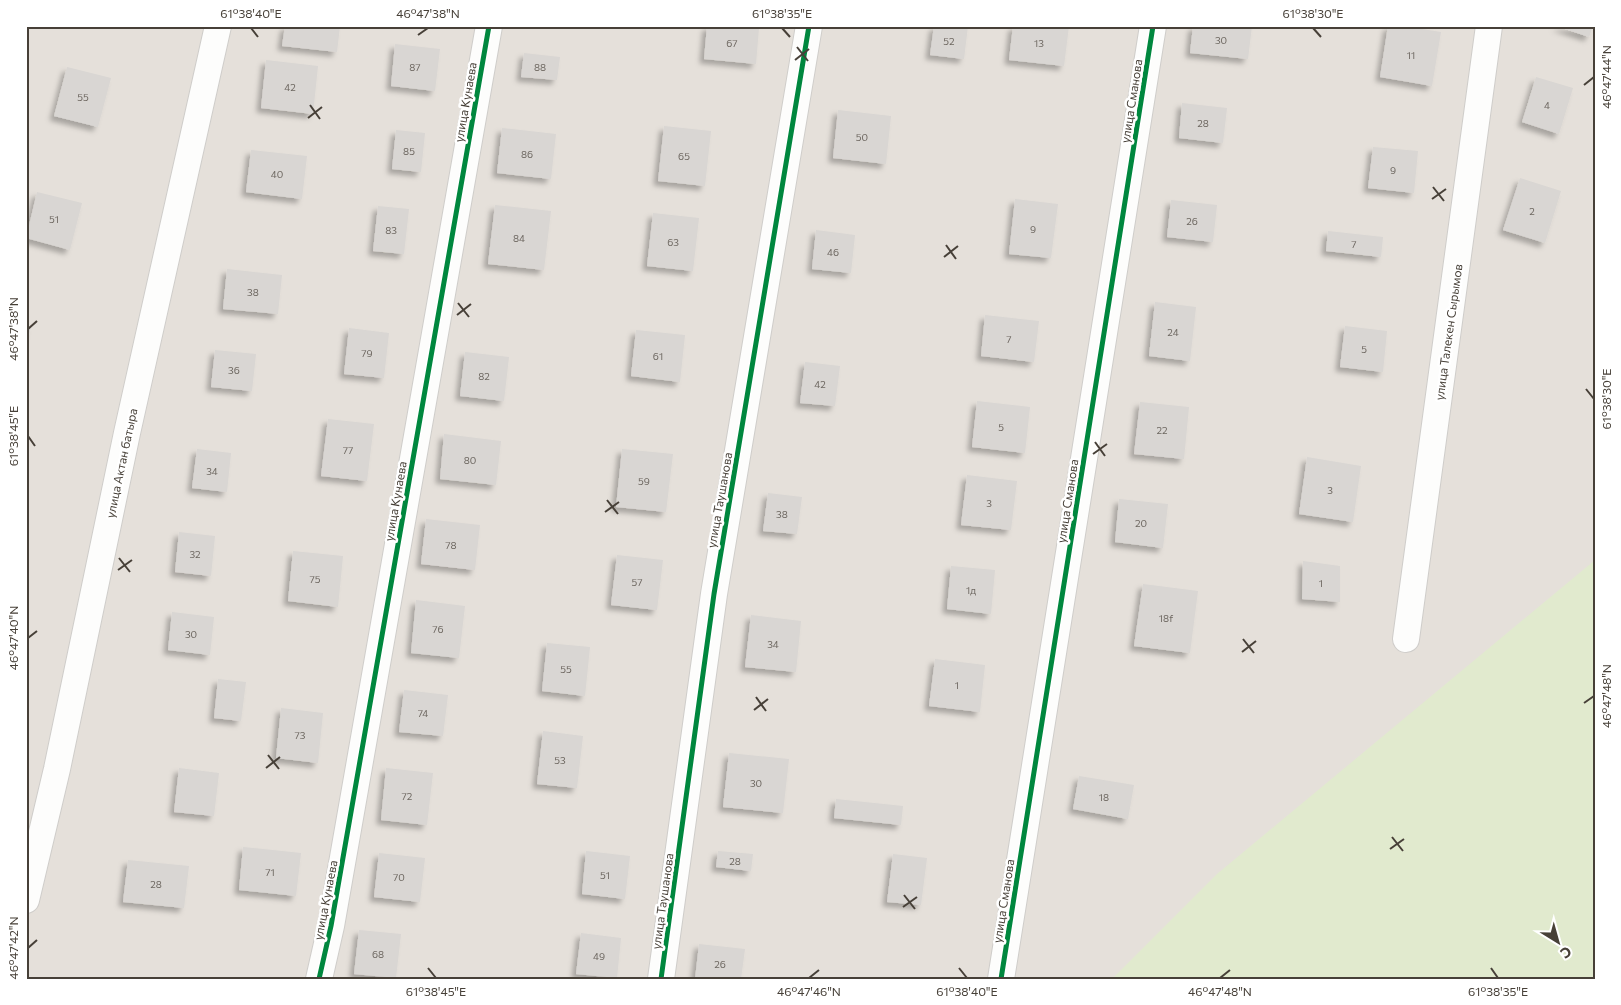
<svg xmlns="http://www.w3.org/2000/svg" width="1621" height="1005" font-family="Commissioner,sans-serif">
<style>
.residential{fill:#e5e0da}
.green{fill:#e1eace}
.building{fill:#d9d6d3;filter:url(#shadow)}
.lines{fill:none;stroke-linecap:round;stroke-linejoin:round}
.minor-casing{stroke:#cfcdca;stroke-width:28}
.minor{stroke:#fdfdfc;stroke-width:26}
.cycleway-casing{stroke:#fff;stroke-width:8}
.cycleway{stroke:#00873e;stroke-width:5}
.ticks{fill:none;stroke:#474038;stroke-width:2}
.labels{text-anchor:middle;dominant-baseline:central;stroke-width:5;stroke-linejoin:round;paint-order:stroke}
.number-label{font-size:10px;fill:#6d6760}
.street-label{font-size:12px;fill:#474038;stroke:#fff}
.neatline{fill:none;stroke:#474038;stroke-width:2}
.ticks-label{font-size:12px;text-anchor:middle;fill:#474038}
</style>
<defs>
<filter id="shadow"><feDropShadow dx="-4.5" dy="4.5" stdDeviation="2.5" flood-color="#0004"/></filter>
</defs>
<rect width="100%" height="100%" fill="#f1efec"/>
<rect class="residential" x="26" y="26" width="1569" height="953"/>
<path class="green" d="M1595 560V979H1112L1217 874Z"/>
<g class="building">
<path d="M285 26H340L337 52 282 46Z"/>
<path d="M707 26H743L759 28 756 64 704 59Z"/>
<path d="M934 26H968L964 59 930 55Z"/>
<path d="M1013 26H1069L1064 66 1009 60Z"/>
<path d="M1193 26H1252L1248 59 1190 53Z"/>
<path d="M1388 26H1403L1441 32 1432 86 1380 77Z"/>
<path d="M1556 26H1593L1589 37Z"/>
<path d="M395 44 440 49 435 91 391 86Z"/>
<path d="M524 53 560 57 557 80 521 77Z"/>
<path d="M266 60 318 66 313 114 261 108Z"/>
<path d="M67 67 111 78 98 127 54 116Z"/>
<path d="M1536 77 1573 88 1559 134 1522 122Z"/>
<path d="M1182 103 1227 108 1223 143 1179 138Z"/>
<path d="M838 110 891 116 886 164 833 158Z"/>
<path d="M664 126 711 131 705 186 658 181Z"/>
<path d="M502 128 556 134 551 179 497 173Z"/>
<path d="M396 130 425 133 421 172 392 169Z"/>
<path d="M1373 147 1418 151 1414 193 1368 188Z"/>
<path d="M251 150 307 156 302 199 246 192Z"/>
<path d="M1520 178 1561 191 1545 243 1503 230Z"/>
<path d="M37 192 82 203 70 250 26 238Z"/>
<path d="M1015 199 1058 204 1051 258 1009 254Z"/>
<path d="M1171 200 1217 205 1213 242 1167 237Z"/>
<path d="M495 205 551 211 544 270 488 264Z"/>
<path d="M378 206 409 209 404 254 373 251Z"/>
<path d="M653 213 699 218 693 271 647 266Z"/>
<path d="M816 230 855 235 851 273 812 269Z"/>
<path d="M1328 231 1383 237 1381 257 1326 251Z"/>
<path d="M227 269 282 275 278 314 223 309Z"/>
<path d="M1155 302 1196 307 1190 361 1149 356Z"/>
<path d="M985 315 1039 321 1034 362 981 356Z"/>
<path d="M26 326 31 327 27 342H26Z"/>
<path d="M1345 326 1387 331 1383 372 1340 367Z"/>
<path d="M349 328 389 333 384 378 344 374Z"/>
<path d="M636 330 685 335 680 382 631 376Z"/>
<path d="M215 350 256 354 252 391 211 387Z"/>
<path d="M465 352 509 357 504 401 460 396Z"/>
<path d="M805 362 840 366 835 406 800 403Z"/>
<path d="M977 401 1030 407 1025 453 972 447Z"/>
<path d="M1140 402 1189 407 1184 459 1134 454Z"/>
<path d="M328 419 374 424 367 481 321 476Z"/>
<path d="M444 434 501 441 496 485 440 479Z"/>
<path d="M197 449 231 453 227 492 192 488Z"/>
<path d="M622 449 673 454 666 512 616 507Z"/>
<path d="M1307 457 1361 466 1353 522 1299 514Z"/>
<path d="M967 475 1017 481 1011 530 961 525Z"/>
<path d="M768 493 802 497 797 534 763 531Z"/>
<path d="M1119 499 1168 504 1163 548 1115 542Z"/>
<path d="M426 519 480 525 475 570 421 564Z"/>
<path d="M179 532 215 536 211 576 175 572Z"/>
<path d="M293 551 343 556 338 607 288 601Z"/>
<path d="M617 555 663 560 657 610 611 605Z"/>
<path d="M1303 561 1340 566V602L1302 599Z"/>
<path d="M951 566 995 570 991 614 947 609Z"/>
<path d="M1143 584 1198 591 1190 653 1134 646Z"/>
<path d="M416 600 465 606 459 658 411 653Z"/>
<path d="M172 612 214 617 210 655 168 650Z"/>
<path d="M751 615 801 621 796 672 745 667Z"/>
<path d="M547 643 590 647 585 696 542 691Z"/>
<path d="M935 659 985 665 980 712 929 706Z"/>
<path d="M218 679 246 682 241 721 214 718Z"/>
<path d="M404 690 448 695 443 736 399 732Z"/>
<path d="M281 708 323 713 318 763 276 758Z"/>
<path d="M543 731 583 736 577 788 537 784Z"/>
<path d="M729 753 789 759 783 813 723 807Z"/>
<path d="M179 768 219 773 214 816 174 812Z"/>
<path d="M386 768 433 773 427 825 381 820Z"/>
<path d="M1079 776 1134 785 1128 819 1073 809Z"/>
<path d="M836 799 903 806 901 825 834 818Z"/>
<path d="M243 847 301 853 296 896 239 890Z"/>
<path d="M586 851 630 856 625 899 582 894Z"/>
<path d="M718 851 753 854 751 871 716 867Z"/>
<path d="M379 853 425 858 420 902 374 897Z"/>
<path d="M893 854 927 858 921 905 887 902Z"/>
<path d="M128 860 189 866 184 908 123 902Z"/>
<path d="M359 930 401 934 396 978 354 974Z"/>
<path d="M581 933 621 938 617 978 576 974Z"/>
<path d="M699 944 745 949 741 979H695Z"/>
</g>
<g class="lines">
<g class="minor-casing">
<g id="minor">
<path d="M1406 639 1489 26"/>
<path d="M26 900 57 769 127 433 218 26"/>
<path d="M319 979 331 926 489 26"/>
<path d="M661 979 714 594 809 26"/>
<path d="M1001 979 1153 26"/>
</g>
</g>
<use href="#minor" class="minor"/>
<g class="cycleway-casing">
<g id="cycleway">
<path d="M319 979 331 926 489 26"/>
<path d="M661 979 714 594 809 26"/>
<path d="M1001 979 1153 26"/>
</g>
</g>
<use href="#cycleway" class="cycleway"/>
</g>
<path class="ticks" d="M251 28 258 37M782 28 790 37M1313 28 1321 37M418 35 428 28M797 47 808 61M795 60 809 49M1584 85 1594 77M310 105 320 119M308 118 322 107M1433 187 1444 201M1432 199 1446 189M946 245 956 259M944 257 958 246M458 303 469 317M457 315 471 304M28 329 37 321M1586 389 1594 399M28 436 35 446M1095 442 1105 456M1093 454 1107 444M607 500 618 514M605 512 619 502M119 558 130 572M118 570 132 560M28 638 37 631M1243 639 1254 653M1242 652 1256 641M756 697 766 711M1584 703 1594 696M754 710 768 699M268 755 279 769M266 768 280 757M1392 837 1403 851M1390 849 1404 839M904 895 915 909M903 907 917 897M28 948 37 940M428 968 436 978M959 968 967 978M1491 968 1498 978M809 978 819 970M1220 978 1230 970"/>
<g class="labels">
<g class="number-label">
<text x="1221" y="40">30</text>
<text x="949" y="41">52</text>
<text x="732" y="43">67</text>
<text x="1039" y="43">13</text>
<text x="1411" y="55">11</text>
<text x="415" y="67">87</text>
<text x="540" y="67">88</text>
<text x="290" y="87">42</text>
<text x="83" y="97">55</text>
<text x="1547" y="105">4</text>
<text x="1203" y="123">28</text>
<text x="862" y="137">50</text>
<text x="409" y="151">85</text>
<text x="527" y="154">86</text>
<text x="684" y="156">65</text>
<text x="1393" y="170">9</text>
<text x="277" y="174">40</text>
<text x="1532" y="211">2</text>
<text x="54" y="219">51</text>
<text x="1192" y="221">26</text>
<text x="1033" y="229">9</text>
<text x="391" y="230">83</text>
<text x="519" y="238">84</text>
<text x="673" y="242">63</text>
<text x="1354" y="244">7</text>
<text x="833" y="252">46</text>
<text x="253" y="292">38</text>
<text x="1173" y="332">24</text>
<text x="1009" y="339">7</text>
<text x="1364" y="349">5</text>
<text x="367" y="353">79</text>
<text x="658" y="356">61</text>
<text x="234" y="370">36</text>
<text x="484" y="376">82</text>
<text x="820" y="384">42</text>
<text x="1001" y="427">5</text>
<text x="1162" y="430">22</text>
<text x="348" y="450">77</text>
<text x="470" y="460">80</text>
<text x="212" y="471">34</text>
<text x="644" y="481">59</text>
<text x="1330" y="490">3</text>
<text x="989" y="503">3</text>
<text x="782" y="514">38</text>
<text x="1141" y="523">20</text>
<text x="451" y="545">78</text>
<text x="195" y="554">32</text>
<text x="315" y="579">75</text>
<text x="637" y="582">57</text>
<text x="1321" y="583">1</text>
<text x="971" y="590">1д</text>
<text x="1166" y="618">18f</text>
<text x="438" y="629">76</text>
<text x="191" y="634">30</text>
<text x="773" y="644">34</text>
<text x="566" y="669">55</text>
<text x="957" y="685">1</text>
<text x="423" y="713">74</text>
<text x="300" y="735">73</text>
<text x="560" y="760">53</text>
<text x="756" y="783">30</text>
<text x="407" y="796">72</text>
<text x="1104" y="797">18</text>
<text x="735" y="861">28</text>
<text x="270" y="872">71</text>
<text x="605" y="875">51</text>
<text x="399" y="877">70</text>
<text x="156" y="884">28</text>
<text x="378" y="954">68</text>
<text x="599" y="956">49</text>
<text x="720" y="964">26</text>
</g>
<g class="street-label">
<text transform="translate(1131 101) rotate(-81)">улица Сманова</text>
<text transform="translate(465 102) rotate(-80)">улица Кунаева</text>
<text transform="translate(1448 332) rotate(-82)">улица Талекен Сырымов</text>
<text transform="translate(121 463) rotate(-78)">улица Актан батыра</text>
<text transform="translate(719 500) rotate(-80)">улица Таушанова</text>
<text transform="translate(395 501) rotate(-80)">улица Кунаева</text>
<text transform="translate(1067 501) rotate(-81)">улица Сманова</text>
<text transform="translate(325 900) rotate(-79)">улица Кунаева</text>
<text transform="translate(662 901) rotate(-82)">улица Таушанова</text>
<text transform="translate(1003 901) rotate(-81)">улица Сманова</text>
</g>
</g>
<rect width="1621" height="1005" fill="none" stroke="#ffffff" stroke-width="55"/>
<g transform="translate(1558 942) rotate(143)" stroke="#ffffff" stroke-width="4" paint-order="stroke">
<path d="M0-4L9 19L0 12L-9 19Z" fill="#474038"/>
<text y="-8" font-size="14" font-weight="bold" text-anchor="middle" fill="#474038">С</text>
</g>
<rect x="28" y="28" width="1566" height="950" class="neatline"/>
<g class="ticks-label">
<text x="251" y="18">61°38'40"E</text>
<text x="428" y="18">46°47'38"N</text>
<text x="782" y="18">61°38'35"E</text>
<text x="1313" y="18">61°38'30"E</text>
<text transform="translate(1607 77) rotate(-90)" y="4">46°47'44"N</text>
<text transform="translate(14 329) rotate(-90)" y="4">46°47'38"N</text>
<text transform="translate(1607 399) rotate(-90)" y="4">61°38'30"E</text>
<text transform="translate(14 436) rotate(-90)" y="4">61°38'45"E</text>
<text transform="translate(14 638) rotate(-90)" y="4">46°47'40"N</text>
<text transform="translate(1607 696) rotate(-90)" y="4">46°47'48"N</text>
<text transform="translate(14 948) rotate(-90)" y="4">46°47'42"N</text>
<text x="436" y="996">61°38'45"E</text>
<text x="809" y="996">46°47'46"N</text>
<text x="967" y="996">61°38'40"E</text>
<text x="1220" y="996">46°47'48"N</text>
<text x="1498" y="996">61°38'35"E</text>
</g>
</svg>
